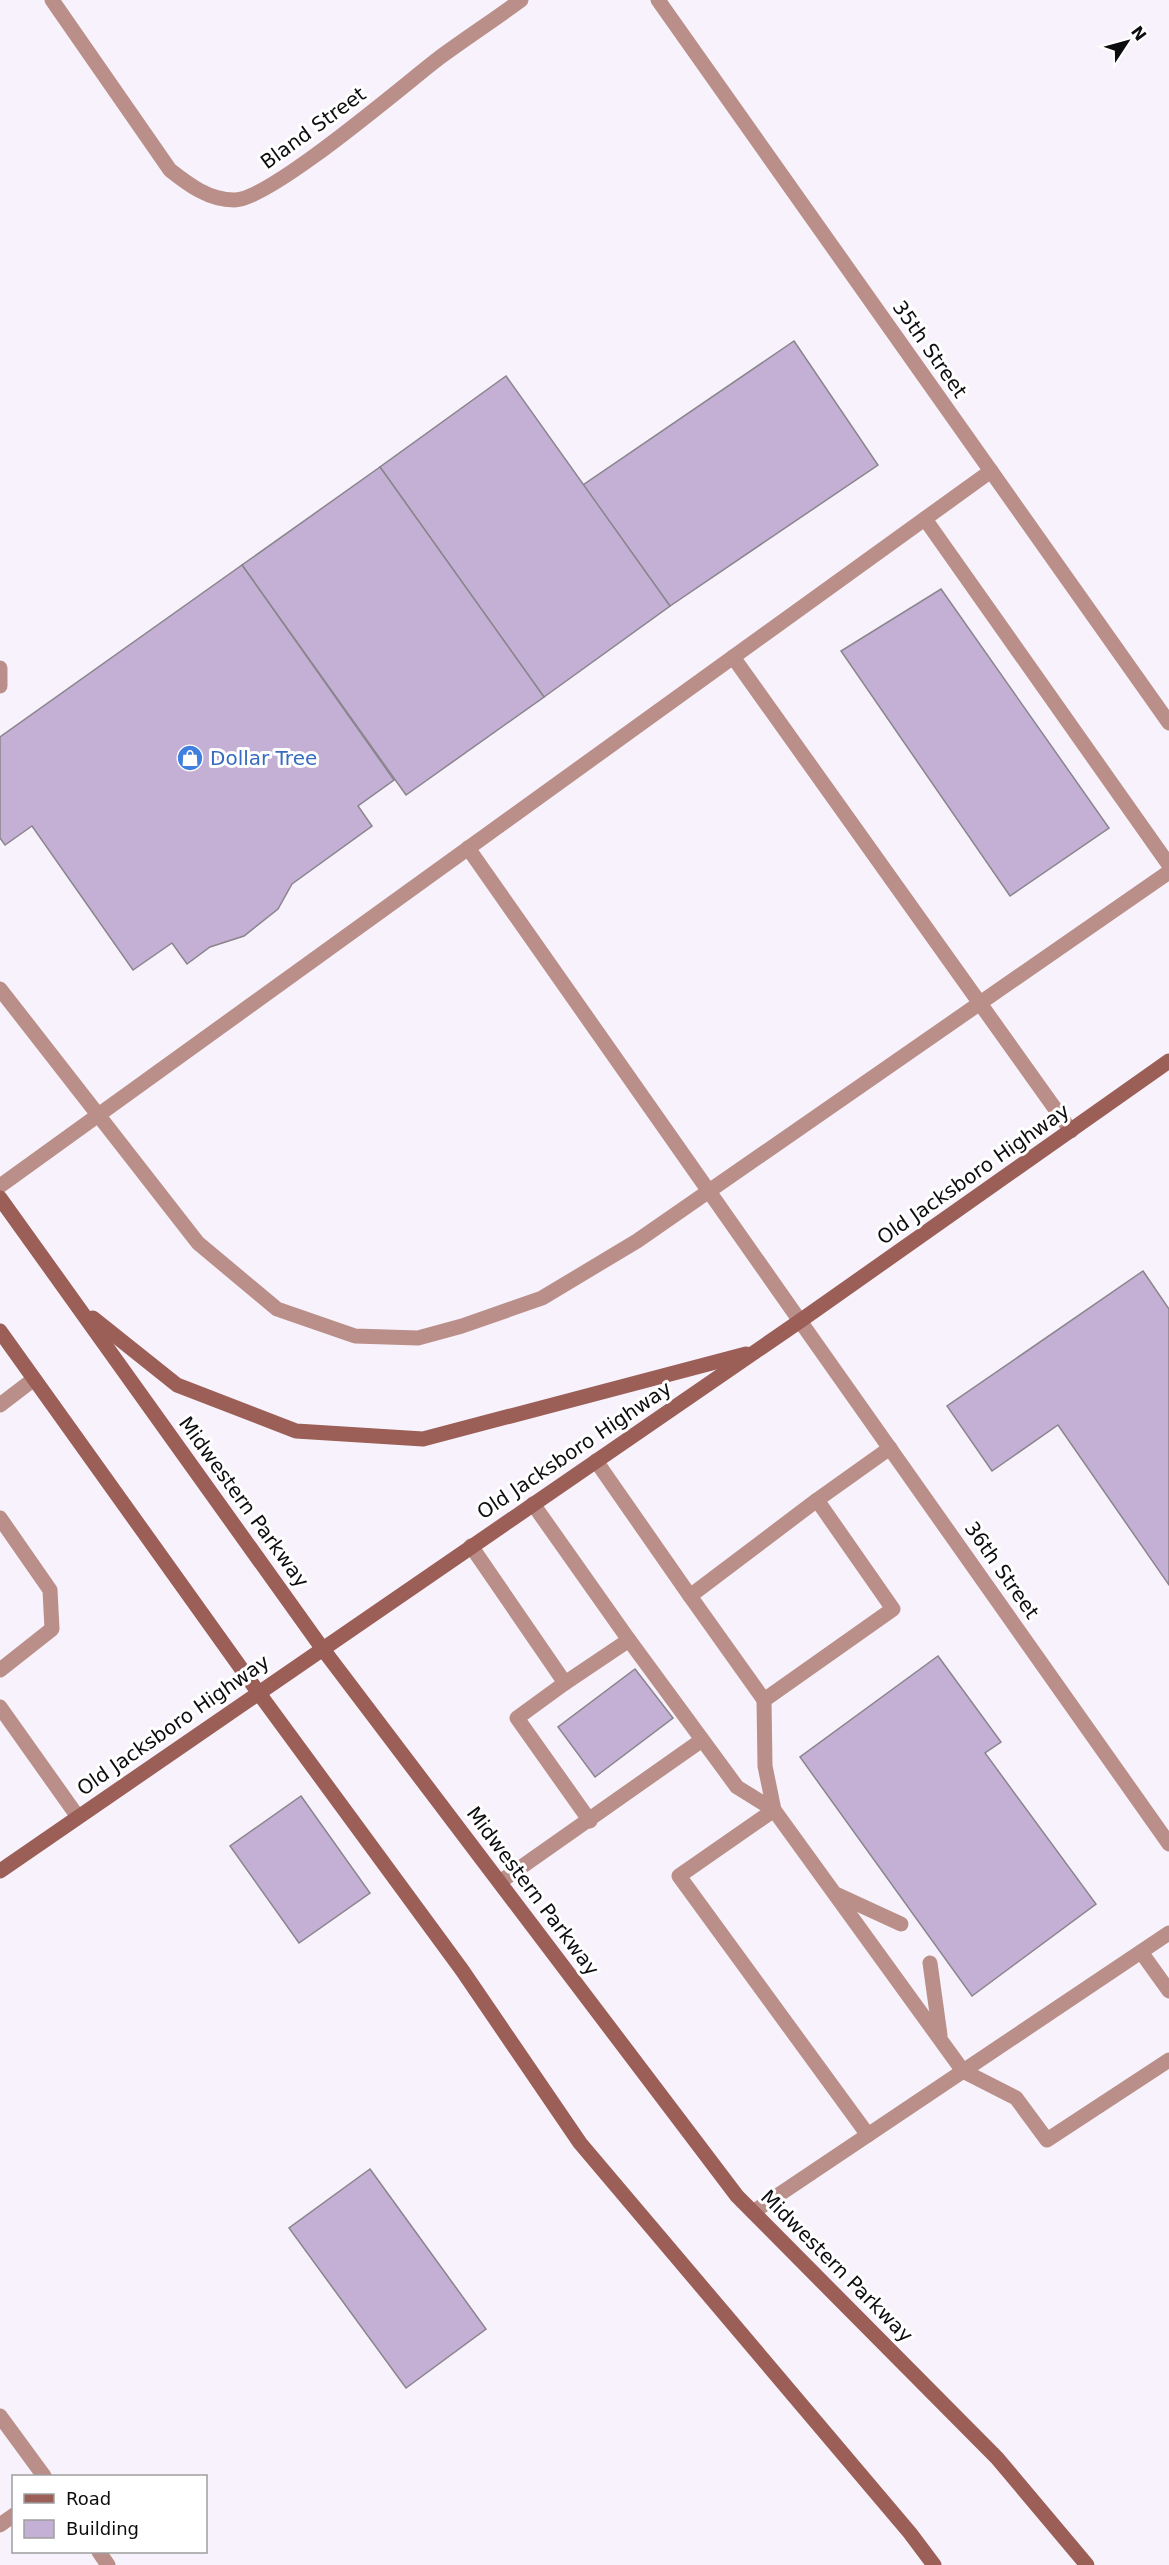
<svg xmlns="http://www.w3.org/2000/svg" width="1169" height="2565" font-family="'DejaVu Sans',sans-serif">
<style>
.building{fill:#c4afd5;stroke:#8a858d;stroke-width:1.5}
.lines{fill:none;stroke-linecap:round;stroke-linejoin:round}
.service{stroke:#ba8f89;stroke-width:15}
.minor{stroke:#ba8f89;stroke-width:15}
.secondary{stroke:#9b5f57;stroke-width:15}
.labels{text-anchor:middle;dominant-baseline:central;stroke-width:6;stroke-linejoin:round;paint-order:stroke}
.street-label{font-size:20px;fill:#0d0c0f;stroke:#fff}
.shop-label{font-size:20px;fill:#366cbe;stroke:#fff;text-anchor:start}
</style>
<rect width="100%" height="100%" fill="#f7f2fb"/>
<g class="building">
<path d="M794 341 878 465 670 606 583 485Z"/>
<path d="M506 376 670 606 544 697 380 467Z"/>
<path d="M380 467 544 697 406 795 242 565Z"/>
<path d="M242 565 394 780 358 806 372 826 292 884 278 909 244 936 210 947 187 964 172 943 133 970 32 826 5 845 0 838V737Z"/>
<path d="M941 589 1109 828 1010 896 841 651Z"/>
<path d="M1143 1271 1169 1309V1585L1058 1425 992 1471 947 1406Z"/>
<path d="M938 1656 1001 1742 985 1753 1096 1904 972 1996 800 1757Z"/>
<path d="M635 1669 673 1718 595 1777 558 1727Z"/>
<path d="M301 1796 370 1893 299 1943 230 1846Z"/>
<path d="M370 2169 486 2329 406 2388 289 2228Z"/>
</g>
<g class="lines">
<g class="service">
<path d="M925 519 1169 865"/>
<path d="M733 657 1071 1131"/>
<path d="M0 668V686"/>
<path d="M468 848 800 1321"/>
<path d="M0 989 198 1243 277 1309 355 1336 418 1338 462 1326 542 1298 637 1241 1169 872"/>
<path d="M0 1186 991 471"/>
<path d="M0 1405 34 1379"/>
<path d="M890 1448 817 1500 893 1609 764 1700 765 1766 774 1810 963 2071 1016 2098 1047 2140 1169 2060"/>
<path d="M596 1461 690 1596"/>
<path d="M533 1504 629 1640"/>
<path d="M0 1518 50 1590 52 1629 0 1670"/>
<path d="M471 1546 565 1683 629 1640 737 1787 774 1810 679 1876 868 2135"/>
<path d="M565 1683 517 1718 590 1821"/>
<path d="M764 1700 690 1596 817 1500"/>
<path d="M0 1707 78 1817"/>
<path d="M500 1882 702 1740"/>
<path d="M838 1895 901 1924"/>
<path d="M1141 1952 1169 1991"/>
<path d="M930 1963 940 2035"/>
<path d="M753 2212 1169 1933"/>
<path d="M0 2525 14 2515"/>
</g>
<g class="minor">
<path d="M52 0 170 170C189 185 209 200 234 200 269 201 405 84 439 58 466 38 494 20 521 0"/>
<path d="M658 0 1169 723"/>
<path d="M800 1321 1169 1844"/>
<path d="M0 2416 44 2476"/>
<path d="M99 2552 108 2565"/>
</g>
<g class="secondary">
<path d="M0 1198 322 1648 737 2196 997 2458 1087 2565"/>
<path d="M93 1318 177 1385 296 1431 423 1439 746 1354"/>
<path d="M0 1331 258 1692 462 1970 580 2143 910 2533 934 2565"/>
<path d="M0 1871 800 1321 1169 1061"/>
</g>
</g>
<defs>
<g id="shop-disc" transform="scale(1.35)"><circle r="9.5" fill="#3f7fe0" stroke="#fff"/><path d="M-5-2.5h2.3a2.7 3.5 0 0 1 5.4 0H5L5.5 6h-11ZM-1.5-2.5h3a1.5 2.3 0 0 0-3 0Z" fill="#fff"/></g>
</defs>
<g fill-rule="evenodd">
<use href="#shop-disc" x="190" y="758"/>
</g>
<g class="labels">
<g class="street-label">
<text transform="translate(313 128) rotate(-36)">Bland Street</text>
<text transform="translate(930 349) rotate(55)">35th Street</text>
<text transform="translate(973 1174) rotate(-35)">Old Jacksboro Highway</text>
<text transform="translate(574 1450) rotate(-34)">Old Jacksboro Highway</text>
<text transform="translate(244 1502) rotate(54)">Midwestern Parkway</text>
<text transform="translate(1002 1570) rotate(55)">36th Street</text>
<text transform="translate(173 1725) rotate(-35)">Old Jacksboro Highway</text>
<text transform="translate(533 1891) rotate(53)">Midwestern Parkway</text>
<text transform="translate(837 2266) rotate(45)">Midwestern Parkway</text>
</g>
<g class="shop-label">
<text x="210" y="758">Dollar Tree</text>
</g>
</g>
<rect x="12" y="2475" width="195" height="78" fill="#ffffff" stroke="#9e9e9f" stroke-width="1.5"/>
<rect x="24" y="2494" width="30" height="9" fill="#9b5f57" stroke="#9e9e9f" stroke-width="1.5"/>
<text x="66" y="2505" font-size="18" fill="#0d0c0f">Road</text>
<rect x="24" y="2520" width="30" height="18" fill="#c4afd5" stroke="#9e9e9f" stroke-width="1.5"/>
<text x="66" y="2535" font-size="18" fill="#0d0c0f">Building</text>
<g transform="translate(1127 42) rotate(54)" stroke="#ffffff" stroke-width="4.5" paint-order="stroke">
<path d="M0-4.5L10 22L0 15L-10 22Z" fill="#0d0c0f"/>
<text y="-9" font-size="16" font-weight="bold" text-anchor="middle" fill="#0d0c0f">N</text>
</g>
</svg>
